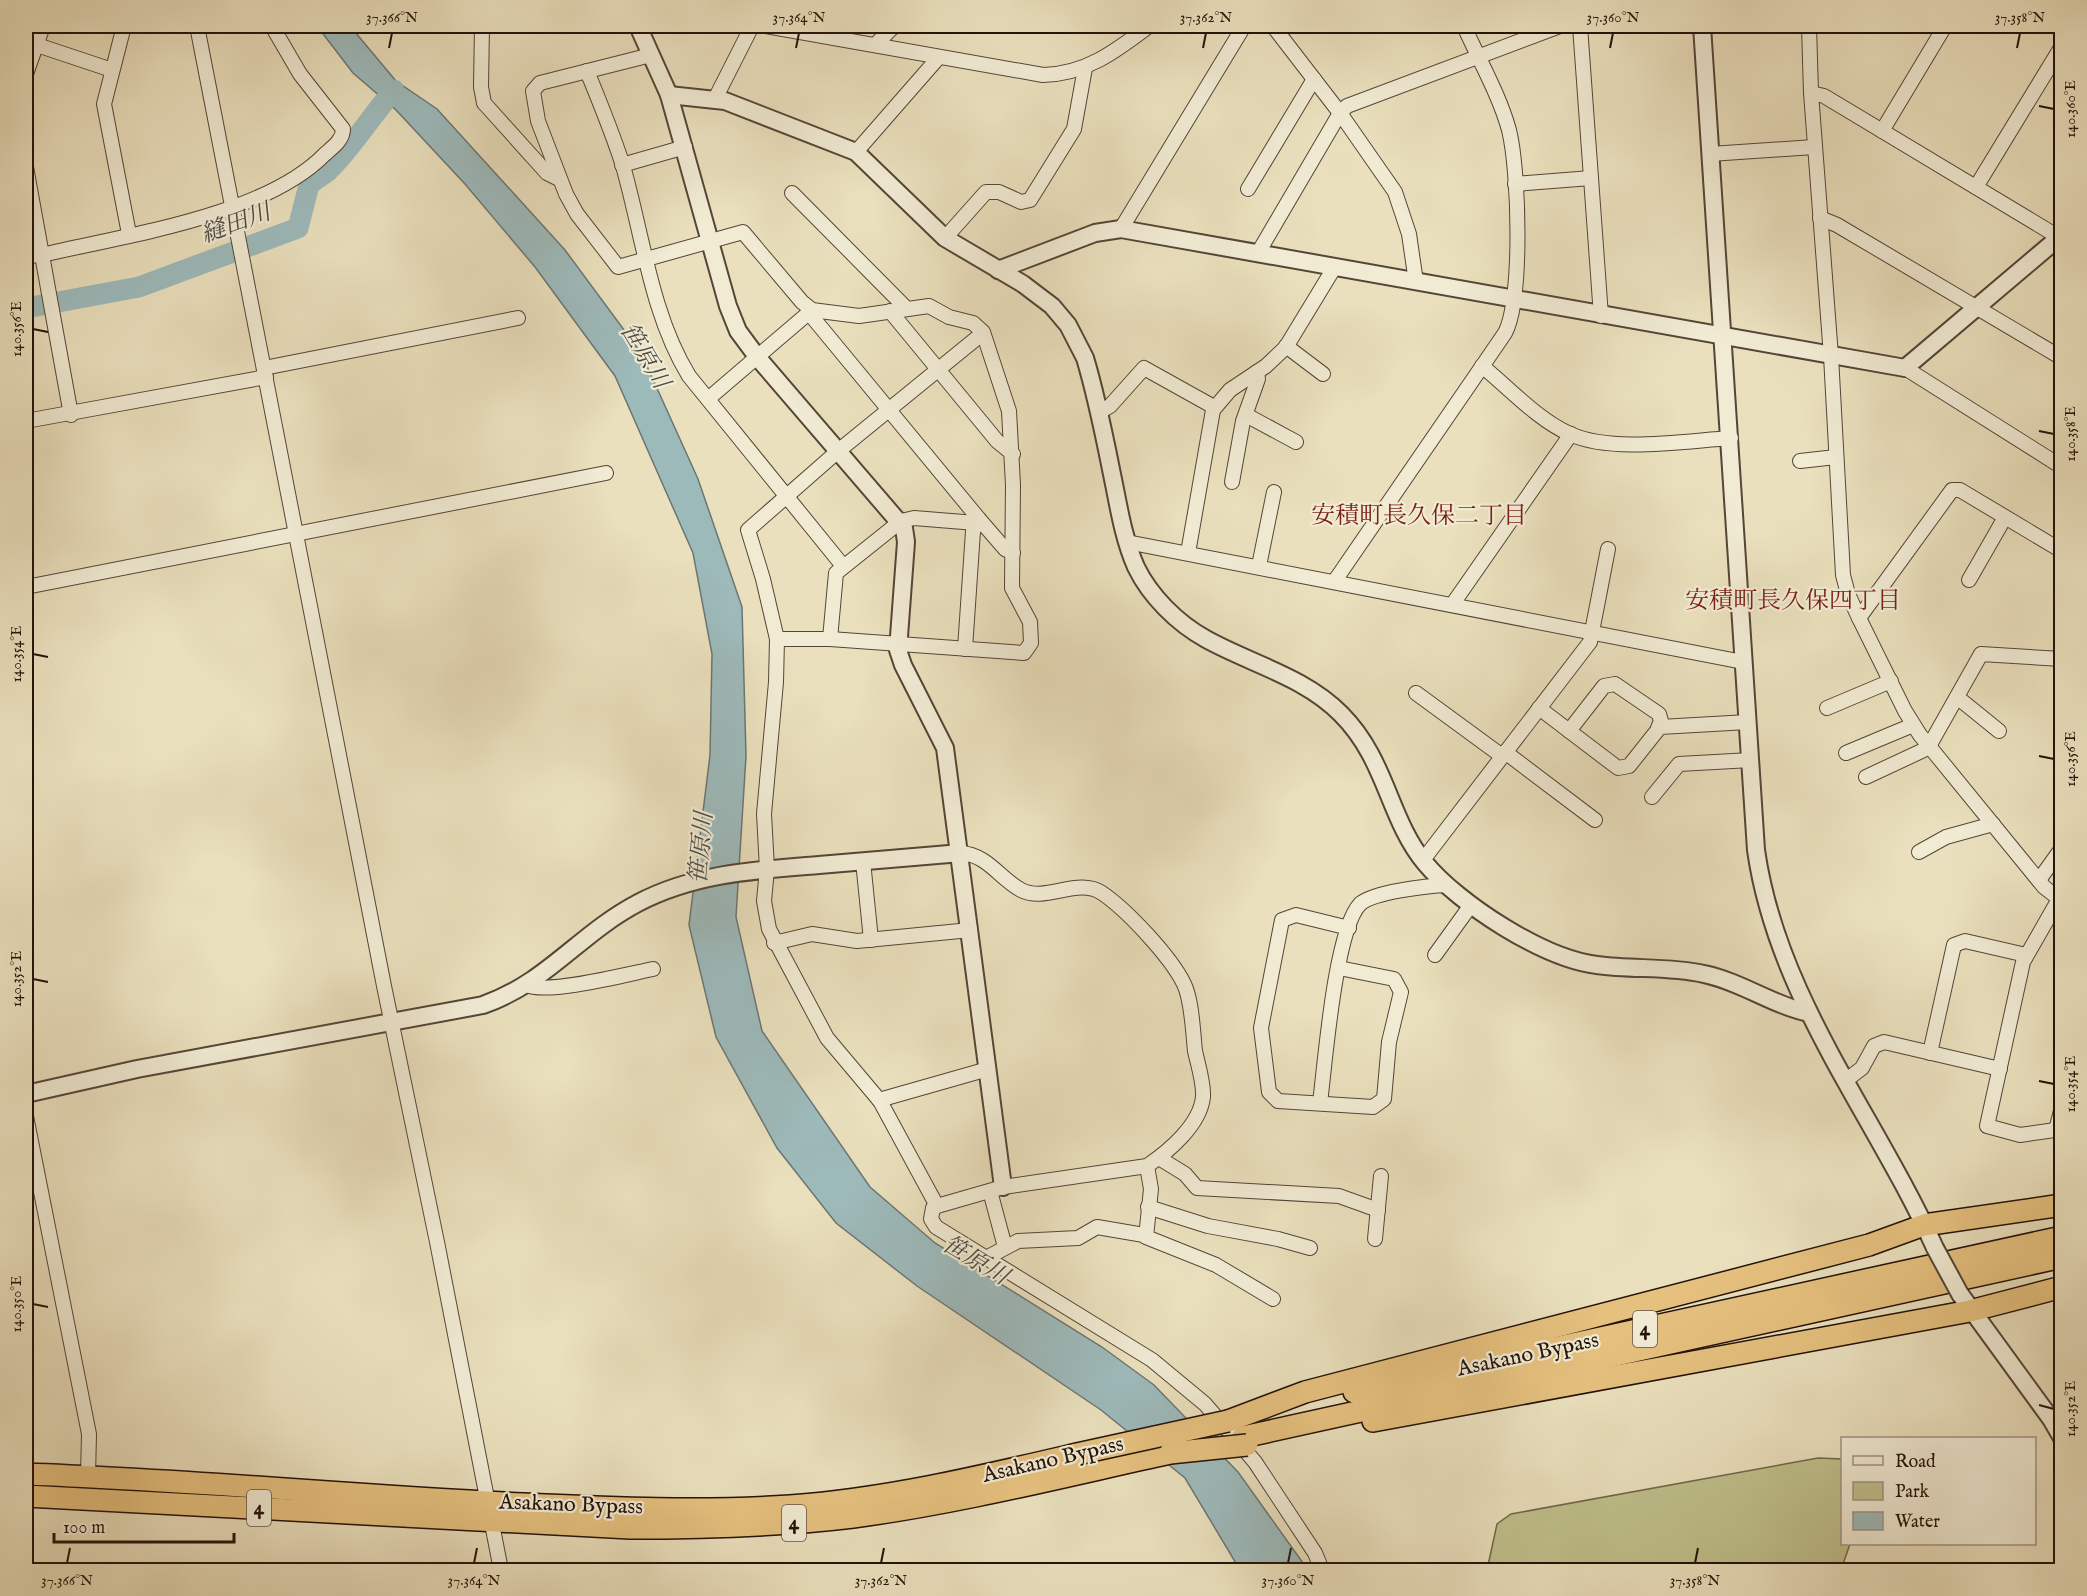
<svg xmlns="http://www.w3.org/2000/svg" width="2087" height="1596" font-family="'IM FELL English','Noto Serif JP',serif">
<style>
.green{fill:#bfc08c;stroke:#71684a;stroke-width:1.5}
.water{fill:#9dbabb;stroke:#6c7674;stroke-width:1.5}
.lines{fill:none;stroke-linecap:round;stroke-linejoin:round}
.river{stroke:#9dbabb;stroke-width:21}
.minor-casing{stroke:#554536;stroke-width:16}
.tertiary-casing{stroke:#554536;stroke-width:20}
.trunk-casing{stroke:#231109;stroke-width:24}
.minor{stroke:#f1ebd4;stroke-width:14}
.tertiary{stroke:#f1ebd4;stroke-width:16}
.trunk{stroke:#e5c07e;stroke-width:21}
.tertiary-bridge-casing{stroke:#554536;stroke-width:20;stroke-linecap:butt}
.trunk-bridge-casing{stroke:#231109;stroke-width:24;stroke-linecap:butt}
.tertiary-bridge{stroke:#f1ebd4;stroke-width:16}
.trunk-bridge{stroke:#e5c07e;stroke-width:21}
.ticks{fill:none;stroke:#231109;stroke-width:2}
.labels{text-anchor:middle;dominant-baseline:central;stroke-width:4.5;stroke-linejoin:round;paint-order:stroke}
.shield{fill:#f1ebd4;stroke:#615246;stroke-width:1.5}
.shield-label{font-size:21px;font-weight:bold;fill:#231109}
.street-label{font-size:22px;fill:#231109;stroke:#f1ebd4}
.water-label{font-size:24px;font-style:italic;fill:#4e4c47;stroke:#f1ebd4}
.neighbourhood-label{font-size:24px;fill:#7a1f14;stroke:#f1ebd4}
.neatline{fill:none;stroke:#231109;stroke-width:2}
.ticks-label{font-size:15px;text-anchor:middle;fill:#231109}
</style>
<rect width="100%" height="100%" fill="#eae0bd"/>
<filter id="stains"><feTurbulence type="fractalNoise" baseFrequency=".00333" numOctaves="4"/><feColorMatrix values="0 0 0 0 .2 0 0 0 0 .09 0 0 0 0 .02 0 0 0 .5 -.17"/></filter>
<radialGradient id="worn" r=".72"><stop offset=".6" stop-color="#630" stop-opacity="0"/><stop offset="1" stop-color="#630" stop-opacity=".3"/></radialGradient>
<path class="green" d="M1818 1458 1842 1459V1544H1850L1841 1570H1487L1497 1524 1511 1514Z"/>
<path class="water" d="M317 26H350L396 81 437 109 565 250 641 353 698 479 742 607 746 756 736 917 762 1031 870 1187 935 1243 1102 1347 1154 1385 1238 1472 1308 1570H1240L1185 1478 1101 1410 917 1286 836 1223 777 1148 716 1037 689 925 710 755 712 654 693 553 615 376 535 267 465 184 396 110 353 73Z"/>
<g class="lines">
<path class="river" d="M26 308 139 287 298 228 309 185C315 179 322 176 328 171 352 148 371 116 394 90"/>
<g class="minor-casing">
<g id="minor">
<path d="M124 26 104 104 129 234"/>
<path d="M197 26 384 986 437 1242 501 1570"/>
<path d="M482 26 481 87 484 103 547 173 559 179"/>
<path d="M766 26 1043 75C1086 74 1116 51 1149 26"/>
<path d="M1273 26 1340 113 1395 192 1409 234 1416 282"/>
<path d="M1580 26 1601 316"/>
<path d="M1809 26 1811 93 1831 356 1843 575 1848 594 1859 618 1905 711 1920 735 2044 887 2062 901"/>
<path d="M37 45 112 70"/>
<path d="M875 45 894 26"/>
<path d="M651 55 540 83 533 91 538 121 566 194 577 214 618 267 743 232 802 302 812 310 859 316 929 306 949 317 973 323 983 332 1009 411 1013 485 1012 588 1030 622 1031 643 1024 653 830 639H777"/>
<path d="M587 71C600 103 613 134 623 166 643 236 651 314 689 376L843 566"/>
<path d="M26 74 43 26"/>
<path d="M1811 93 1824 96 2062 239"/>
<path d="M715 99 752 26"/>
<path d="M1882 131 1945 26"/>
<path d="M856 152 939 57"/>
<path d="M1710 154 1814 147"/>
<path d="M622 165 685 147"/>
<path d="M26 167 71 415"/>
<path d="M1515 184 1591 178"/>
<path d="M1976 187 2062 46"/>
<path d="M1248 189 1314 79"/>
<path d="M792 193 906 308"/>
<path d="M1820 218 1837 225 2062 358"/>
<path d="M1121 229 1244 26"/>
<path d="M945 238 986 192H999L1021 202 1030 200 1074 129 1085 68"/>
<path d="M1258 253 1340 113 1347 106 1560 26"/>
<path d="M26 256 42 255C126 235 265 216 325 154 333 147 343 140 343 129L300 74 272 26"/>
<path d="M890 311 997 441 1013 454"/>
<path d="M809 313 979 519 1005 549 1013 553"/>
<path d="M1286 346 1323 374"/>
<path d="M1482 366C1509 388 1538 420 1570 434 1612 453 1684 441 1731 438"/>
<path d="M264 368 518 318"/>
<path d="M1905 368 2062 467"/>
<path d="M708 399 812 310"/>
<path d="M1099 412 1110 406 1144 368 1214 407"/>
<path d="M1246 415 1296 442"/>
<path d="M26 421 266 377"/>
<path d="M1800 461 1836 457"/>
<path d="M1232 482 1243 421 1258 379 1257 372"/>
<path d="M1127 542 1743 662"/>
<path d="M1188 553 1213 410 1230 390 1266 366 1286 347 1334 268"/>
<path d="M1259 566 1274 492"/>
<path d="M1969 580 2004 519"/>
<path d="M1334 582 1505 333C1523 299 1519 170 1509 130 1499 94 1479 60 1464 26"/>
<path d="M26 587 606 473"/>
<path d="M1452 605 1571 434"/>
<path d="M1859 618 1952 490H1960L2062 551"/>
<path d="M830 639 836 573 901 521 914 518 976 523"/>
<path d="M965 649 973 531 979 519"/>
<path d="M1416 693 1502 756"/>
<path d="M1957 697 1999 731"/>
<path d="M1539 708 1618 768 1629 766 1660 727 1748 722"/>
<path d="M1827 708 1891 681"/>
<path d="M1569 731 1604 686 1615 684 1659 714 1661 721 1658 728"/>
<path d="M1505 752 1595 820"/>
<path d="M1846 753 1913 725"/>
<path d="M1866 777 1928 748 1981 654 2062 659"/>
<path d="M1652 797 1679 764 1751 760"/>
<path d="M1919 852 1946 837 1993 824"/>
<path d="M961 853C988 855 999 878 1021 890 1046 903 1077 877 1102 893 1127 910 1171 957 1184 984 1192 1000 1193 1033 1195 1051 1198 1065 1204 1083 1203 1097 1200 1125 1169 1151 1147 1166L1003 1187 937 1206 933 1208 931 1219 936 1227 1152 1360 1205 1404 1255 1462 1315 1553 1322 1570"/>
<path d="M1423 860 1590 642 1608 549"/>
<path d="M863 861 871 940"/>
<path d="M2039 880 2062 848"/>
<path d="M2059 899 2023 962 1987 1126 2020 1135 2062 1129"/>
<path d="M774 943 812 934 857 941 970 930"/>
<path d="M1435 955 1471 905"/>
<path d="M1339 968 1394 979 1401 992 1389 1042 1384 1099 1373 1107 1278 1101 1269 1092 1261 1028 1282 920 1296 915 1349 928"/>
<path d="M527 985C547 995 628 974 653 969"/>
<path d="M1930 1053 1954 945 1965 941 2026 955"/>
<path d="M1845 1081 1862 1068 1874 1046 1884 1042 2000 1069"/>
<path d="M879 1100 988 1069"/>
<path d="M1320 1103C1325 1064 1335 930 1360 904 1373 892 1427 886 1445 885"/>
<path d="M26 1116 89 1434 88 1476"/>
<path d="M2056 1130 2062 1107"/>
<path d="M1159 1158 1185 1174 1197 1188 1339 1196 1378 1210"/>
<path d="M1147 1166 1151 1189 1146 1237 1216 1265 1273 1299"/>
<path d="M990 1191 1005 1247"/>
<path d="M937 1206 880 1101 827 1038 769 929 764 901 767 869 764 814 776 682 777 639 763 579 748 530 837 452 983 333"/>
<path d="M1148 1207 1208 1226 1278 1239 1310 1248"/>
<path d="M1375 1239 1381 1176"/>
<path d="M988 1257 1018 1241 1078 1238 1097 1227 1144 1235"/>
</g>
</g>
<g class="tertiary-casing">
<g id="tertiary">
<path d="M638 26 669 95 728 306 738 331 758 358 904 528 906 542 898 650 903 665 945 748 1003 1187"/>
<path d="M1702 26 1756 850C1777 998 1875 1115 1935 1248"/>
<path d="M669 95 725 101 856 152 945 238 1023 284 1052 306 1068 325 1085 358C1098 401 1106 445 1115 489 1120 515 1125 542 1136 567 1150 596 1177 623 1206 639 1251 664 1305 677 1341 714 1387 760 1388 818 1425 863 1459 904 1544 959 1597 965 1633 970 1669 966 1704 974 1742 982 1772 1005 1809 1013"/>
<path d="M998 270 1095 233 1121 229 1905 368 2062 235"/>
<path d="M26 1094 137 1069 483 1005C548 982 579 934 638 903 695 873 757 870 819 865 866 861 914 857 961 853"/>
<path d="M1960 1294 2051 1419 2062 1438"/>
</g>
</g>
<g class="trunk-casing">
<g id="trunk">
<path d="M1354 1392 2062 1237"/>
<path d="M1228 1421 1305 1392 1869 1245 1924 1225 2062 1205"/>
<path d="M1373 1421 1970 1311 2062 1287"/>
<path d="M1243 1437 2062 1257"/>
<path d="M26 1474C192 1480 358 1496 524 1504 613 1508 702 1512 790 1506 887 1499 983 1476 1077 1454"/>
<path d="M26 1496 630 1528C704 1528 779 1526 853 1517 959 1503 1065 1476 1170 1453"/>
</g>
</g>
<use href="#minor" class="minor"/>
<use href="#tertiary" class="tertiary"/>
<use href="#trunk" class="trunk"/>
<g class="tertiary-bridge-casing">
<path id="tertiary-bridge" d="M1935 1248 1960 1294"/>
</g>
<g class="trunk-bridge-casing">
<g id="trunk-bridge">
<path d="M1170 1453 1247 1445"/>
<path d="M1077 1454 1228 1421"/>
</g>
</g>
<use href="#tertiary-bridge" class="tertiary-bridge"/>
<use href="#trunk-bridge" class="trunk-bridge"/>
</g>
<path class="ticks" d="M389 48 392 33M796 48 799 33M1203 48 1206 33M1610 48 1613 33M2017 48 2020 33M2039 106 2054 109M33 329 48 332M2039 431 2054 434M33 654 48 657M2039 756 2054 759M33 979 48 982M2039 1081 2054 1084M33 1304 48 1307M2039 1405 2054 1409M67 1563 70 1548M474 1563 477 1548M881 1563 884 1548M1288 1563 1291 1548M1695 1563 1698 1548"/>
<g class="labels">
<g class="shield">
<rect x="1633" y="1311" width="24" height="36" rx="4.5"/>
<rect x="247" y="1490" width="24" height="36" rx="4.5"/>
<rect x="782" y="1505" width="24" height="36" rx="4.5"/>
</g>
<g class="shield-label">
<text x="1645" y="1329">4</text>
<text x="259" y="1508">4</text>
<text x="794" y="1523">4</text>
</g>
<g class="street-label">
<text transform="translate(1528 1355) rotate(-12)">Asakano Bypass</text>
<text transform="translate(1053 1460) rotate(-13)">Asakano Bypass</text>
<text transform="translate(571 1505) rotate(2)">Asakano Bypass</text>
</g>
<g class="water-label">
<text transform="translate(236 224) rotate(-20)">縫田川</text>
<text transform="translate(644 356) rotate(59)">笹原川</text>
<text transform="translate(702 848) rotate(-85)">笹原川</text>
<text transform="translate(975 1261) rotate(31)">笹原川</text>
</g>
<g class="neighbourhood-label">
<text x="1419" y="516">安積町長久保二丁目</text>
<text x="1793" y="601">安積町長久保四丁目</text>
</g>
</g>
<rect width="2087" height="1596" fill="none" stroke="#eae0bd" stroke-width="66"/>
<rect x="1841" y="1437" width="195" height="108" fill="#f1ebd4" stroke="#9f9483" stroke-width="1.5"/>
<rect x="1853" y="1456" width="30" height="9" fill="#f1ebd4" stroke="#9f9483" stroke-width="1.5"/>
<text x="1895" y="1467" font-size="18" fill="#231109">Road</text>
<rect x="1853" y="1482" width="30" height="18" fill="#bfc08c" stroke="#9f9483" stroke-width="1.5"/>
<text x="1895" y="1497" font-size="18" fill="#231109">Park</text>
<rect x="1853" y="1512" width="30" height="18" fill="#9dbabb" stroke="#9f9483" stroke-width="1.5"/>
<text x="1895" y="1527" font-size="18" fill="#231109">Water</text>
<path d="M54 1533v9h180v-9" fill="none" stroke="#231109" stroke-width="3"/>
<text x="63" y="1533" font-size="18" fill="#231109" stroke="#f1ebd4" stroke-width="4.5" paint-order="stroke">100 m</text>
<rect x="33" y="33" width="2021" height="1530" class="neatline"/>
<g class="ticks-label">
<text x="392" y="22">37.366°N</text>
<text x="799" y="22">37.364°N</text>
<text x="1206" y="22">37.362°N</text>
<text x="1613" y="22">37.360°N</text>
<text x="2020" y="22">37.358°N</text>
<text transform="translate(2070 109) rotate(-90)" y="5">140.360°E</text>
<text transform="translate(16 329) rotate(-90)" y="5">140.356°E</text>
<text transform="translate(2070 434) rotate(-90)" y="5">140.358°E</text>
<text transform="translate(16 654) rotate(-90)" y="5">140.354°E</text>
<text transform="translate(2070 759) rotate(-90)" y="5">140.356°E</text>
<text transform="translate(16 979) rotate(-90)" y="5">140.352°E</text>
<text transform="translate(2070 1084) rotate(-90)" y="5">140.354°E</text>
<text transform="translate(16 1304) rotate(-90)" y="5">140.350°E</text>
<text transform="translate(2070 1409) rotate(-90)" y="5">140.352°E</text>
<text x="67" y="1585">37.366°N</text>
<text x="474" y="1585">37.364°N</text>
<text x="881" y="1585">37.362°N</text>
<text x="1288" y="1585">37.360°N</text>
<text x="1695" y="1585">37.358°N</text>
</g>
<rect width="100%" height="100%" filter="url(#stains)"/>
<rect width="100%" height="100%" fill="url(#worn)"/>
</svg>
